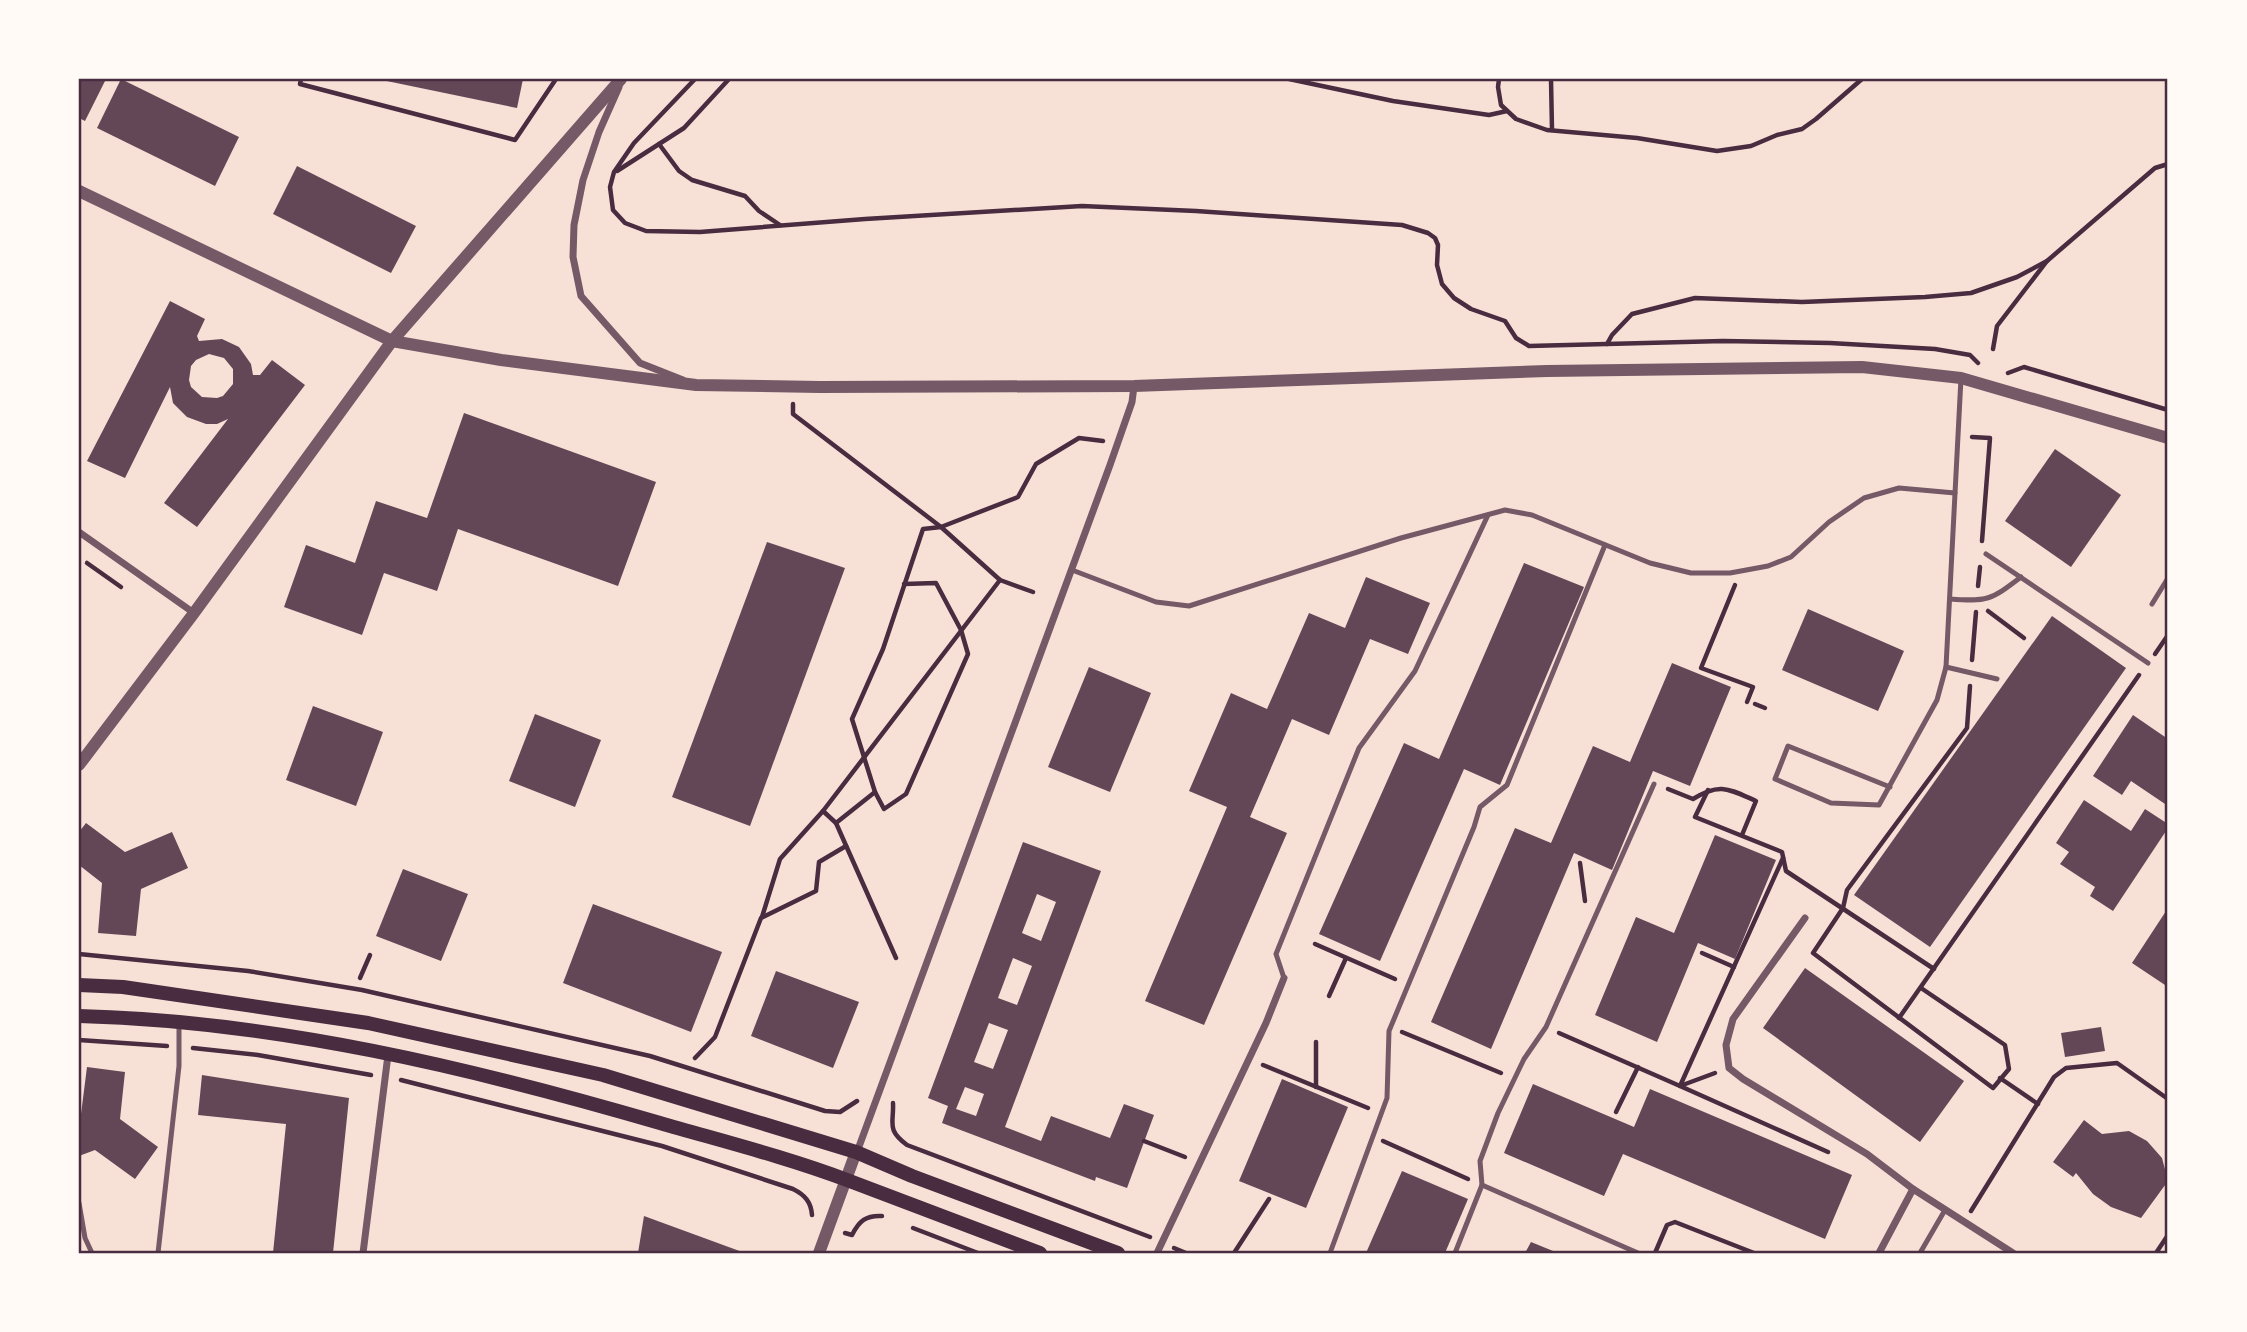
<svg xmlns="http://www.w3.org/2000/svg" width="2247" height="1332" font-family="'Archivo Narrow',sans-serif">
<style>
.building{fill:#644757;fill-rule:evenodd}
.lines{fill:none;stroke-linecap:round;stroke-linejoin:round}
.path{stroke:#4a2c40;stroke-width:4.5}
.service{stroke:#755966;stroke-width:5}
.minor{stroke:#755966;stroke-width:7}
.tertiary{stroke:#755966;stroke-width:12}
.secondary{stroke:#4a2c40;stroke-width:14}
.neatline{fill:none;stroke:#4a2c40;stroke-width:2.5}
</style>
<rect width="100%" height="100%" fill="#f7e1d7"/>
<g class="building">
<path d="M79 79H106L85 121 79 118Z"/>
<path d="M121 79 239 137 215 186 97 128Z"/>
<path d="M377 79H523L517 108Z"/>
<path d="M297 166 416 226 391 273 273 214Z"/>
<path d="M170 301 205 319 197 336 199 341 222 339 239 347 251 364 253 375H260L272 360 305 385 197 527 164 503 228 419 217 424H206L187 417 173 403 170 387 125 478 87 461ZM209 354 224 358 233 369V384L223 396 217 398 202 397 191 387 189 380 191 366 196 360Z"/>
<path d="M464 413 656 482 618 586 458 529 437 591 384 573 362 635 284 607 306 545 355 563 376 501 427 518Z"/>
<path d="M2055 449 2121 495 2071 567 2005 521Z"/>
<path d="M767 542 845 568 750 826 672 797Z"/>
<path d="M1524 563 1584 587 1500 785 1464 769 1380 961 1319 934 1404 743 1439 759Z"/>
<path d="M1366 577 1430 603 1408 654 1370 639 1329 735 1292 719 1250 817 1287 833 1204 1025 1145 1001 1227 807 1189 791 1231 693 1267 709 1309 613 1345 628Z"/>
<path d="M1808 609 1904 651 1878 711 1782 670Z"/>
<path d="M2052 616 2126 668 1930 947 1854 895Z"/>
<path d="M1672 663 1731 687 1690 786 1653 771 1612 870 1574 853 1491 1049 1431 1022 1515 828 1551 843 1593 746 1630 762Z"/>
<path d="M1089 667 1151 693 1110 792 1048 767Z"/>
<path d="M313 706 383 732 356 806 286 780Z"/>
<path d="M535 714 601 740 575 807 509 781Z"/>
<path d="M2133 715 2168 739V806L2131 781 2122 795 2093 776Z"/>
<path d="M2084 800 2131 831 2145 809 2168 824V828L2113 911 2090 896 2095 887 2060 864 2069 852 2056 843Z"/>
<path d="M86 823 125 852 172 832 188 868 141 889 136 936 98 933 102 883 79 865V832Z"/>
<path d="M1715 835 1776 860 1735 959 1698 943 1657 1042 1595 1015 1636 917 1674 933Z"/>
<path d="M1023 842 1101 871 1005 1127 1041 1141 1051 1116 1110 1138 1124 1104 1154 1115 1127 1188 1096 1177 1095 1181 942 1123 948 1106 928 1098ZM1037 894 1056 902 1041 941 1022 933ZM1013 958 1032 966 1017 1005 998 998ZM989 1023 1008 1030 993 1069 974 1062ZM965 1087 984 1094 976 1116 956 1109Z"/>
<path d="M403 869 468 894 441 961 376 936Z"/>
<path d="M593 904 722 952 691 1032 563 983Z"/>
<path d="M2168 908V987L2132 963Z"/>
<path d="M1805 968 1964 1081 1920 1142 1763 1028Z"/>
<path d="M776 971 859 1002 833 1068 751 1036Z"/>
<path d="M2101 1027 2105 1051 2065 1057 2061 1033Z"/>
<path d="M87 1067 125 1072 120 1119 158 1147 135 1179 95 1150 79 1156V1115L81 1114Z"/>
<path d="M202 1075 349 1098 333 1253H273L286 1124 198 1115Z"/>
<path d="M1282 1079 1348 1107 1306 1208 1239 1181Z"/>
<path d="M1533 1084 1634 1127 1650 1089 1852 1175 1825 1239 1623 1154 1604 1196 1504 1153Z"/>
<path d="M2084 1120 2102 1134 2129 1131 2147 1141 2162 1158 2168 1181 2141 1218 2111 1207 2093 1194 2076 1173 2073 1177 2053 1162Z"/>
<path d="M1402 1171 1468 1199 1445 1253H1366Z"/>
<path d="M644 1216 745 1253H638Z"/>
<path d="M1531 1242 1558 1253H1525Z"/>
</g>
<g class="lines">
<g class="path">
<path d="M301 79 300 84 515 140 556 79"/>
<path d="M695 79 634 143 614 172 610 187 613 210 625 223 646 231 700 232 865 219 1082 206 1196 211 1402 225 1428 233 1435 238 1438 245 1437 265 1442 284 1454 298 1471 309 1505 321 1516 338 1529 346 1723 341 1830 343 1935 349 1970 355 1978 363"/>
<path d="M1289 79 1393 101 1489 115 1507 111"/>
<path d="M1499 79 1498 87 1501 105 1516 119 1547 130 1637 138 1717 151 1751 146 1777 135 1802 129 1816 119 1862 79"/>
<path d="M1551 79 1552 130"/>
<path d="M659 144 679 171 692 180 745 196 759 211 780 225"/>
<path d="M617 171 684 128 729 79"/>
<path d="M1607 344 1612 335 1632 314 1695 298 1802 302 1925 297 1971 293 2017 277 2047 261"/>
<path d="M1993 349 1997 326 2047 261 2155 168 2168 164"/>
<path d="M2008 373 2024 367 2168 410"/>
<path d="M793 404V414L941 527 1018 497 1036 464 1079 438 1103 441"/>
<path d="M1972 437 1990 438 1982 541"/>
<path d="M87 563 121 587"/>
<path d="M1735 585 1701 668 1753 687 1747 702"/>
<path d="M1978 586 1980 567"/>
<path d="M1988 611 2024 638"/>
<path d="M2155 654 2168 635"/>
<path d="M1972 660 1976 612"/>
<path d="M1755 704 1765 708"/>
<path d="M1668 789 1693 799C1720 782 1729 789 1756 801L1742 835"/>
<path d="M1708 790 1695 817 1782 852 1786 871 1934 969"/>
<path d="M875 792 884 809 906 794 968 654 961 630 936 583 904 584"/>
<path d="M836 823 823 811 1000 580"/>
<path d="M1783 858 1680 1086 1828 1152"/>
<path d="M1580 863 1585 901"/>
<path d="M762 917 780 859 823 811"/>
<path d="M1315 944 1395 979"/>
<path d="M1702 953 1734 967"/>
<path d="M79 954 248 971 362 990 650 1056 825 1111 840 1112 857 1101"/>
<path d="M896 958 836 823 875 792 852 719 883 649 923 529 941 527 1000 580 1033 592"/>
<path d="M360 978 370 955"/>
<path d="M1921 988 2005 1045 2009 1069 1993 1088 1813 953 1843 908 1847 890 1967 728 1970 686"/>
<path d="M1329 996 1346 958"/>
<path d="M1899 1018 2139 675"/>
<path d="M1402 1032 1501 1073"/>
<path d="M1559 1033 1680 1086 1715 1073"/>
<path d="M79 1040 167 1046"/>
<path d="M1316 1042V1087"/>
<path d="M193 1048 258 1055 371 1075"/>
<path d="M695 1058 715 1037 761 918 816 891 819 862 846 846"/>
<path d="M1263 1065 1368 1108"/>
<path d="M2000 1078 2038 1104"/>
<path d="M401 1080 662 1146 793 1189C805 1195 811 1202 812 1215"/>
<path d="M893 1103C894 1124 886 1129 907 1145L1150 1237"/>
<path d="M1616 1112 1638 1067"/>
<path d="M1144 1141 1185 1157"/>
<path d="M1383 1141 1468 1179"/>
<path d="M1971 1211 2054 1077 2066 1068 2117 1063 2168 1099"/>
<path d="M913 1228 978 1253"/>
<path d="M845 1233 852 1235C859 1221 866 1215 882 1216"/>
<path d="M1174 1248 1186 1253"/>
<path d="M1234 1253 1269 1199"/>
<path d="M1655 1253 1667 1225 1675 1222 1754 1253"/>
<path d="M2156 1253 2168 1235"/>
</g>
<g class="service">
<path d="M1986 554 2148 663"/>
<path d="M1072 570 1156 602 1189 606 1401 538 1505 510 1532 515 1650 563 1691 573H1730L1768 566 1791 557 1829 522 1864 498 1899 488 1955 493"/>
<path d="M1950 599C1987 602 1991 600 2021 577"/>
<path d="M2152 604 2168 578"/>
<path d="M1946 667 1997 679"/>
<path d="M1890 787 1788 746 1775 779 1831 803 1879 805 1937 700 1946 667 1961 378"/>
<path d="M1284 978 1276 954 1359 748 1415 671 1488 515"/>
<path d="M1482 1185 1638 1253"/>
<path d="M79 1203 85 1238 92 1253"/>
<path d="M158 1253 179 1066V1023"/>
<path d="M1330 1253 1387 1098 1389 1031 1474 827 1480 807 1507 785 1605 545"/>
<path d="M1455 1253 1482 1185 1480 1161 1498 1113 1524 1059 1546 1027 1654 784"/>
<path d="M1920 1253 1945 1210"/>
</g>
<g class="minor">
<path d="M619 87 599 132 583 180 574 225 573 257 581 296 640 363 683 380"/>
<path d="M79 532 194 613"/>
<path d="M1805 918 1733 1019 1726 1045 1729 1068 1743 1079 1867 1154 1913 1189"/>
<path d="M857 1152 1110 465 1132 402 1134 386"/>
<path d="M363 1253 388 1055"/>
<path d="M1157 1253 1266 1023 1284 978"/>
<path d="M1879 1253 1913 1189 2013 1253"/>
</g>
<g class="tertiary">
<path d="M79 191 392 341 501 360 696 385 820 387 1134 386 1547 371 1862 367 1961 378 2168 438"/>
<path d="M79 765 194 613 392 341 621 79"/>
<path d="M819 1253 856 1152"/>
</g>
<g class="secondary">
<path d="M79 985 123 987 368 1023 603 1075 856 1152 912 1176 1118 1253"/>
<path d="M79 1016C276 1021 472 1068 660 1123 722 1141 786 1157 847 1180 911 1204 975 1229 1040 1253"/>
</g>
</g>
<rect width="2247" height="1332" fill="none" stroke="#fffaf5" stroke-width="161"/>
<rect x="80" y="80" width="2086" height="1172" class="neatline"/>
</svg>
